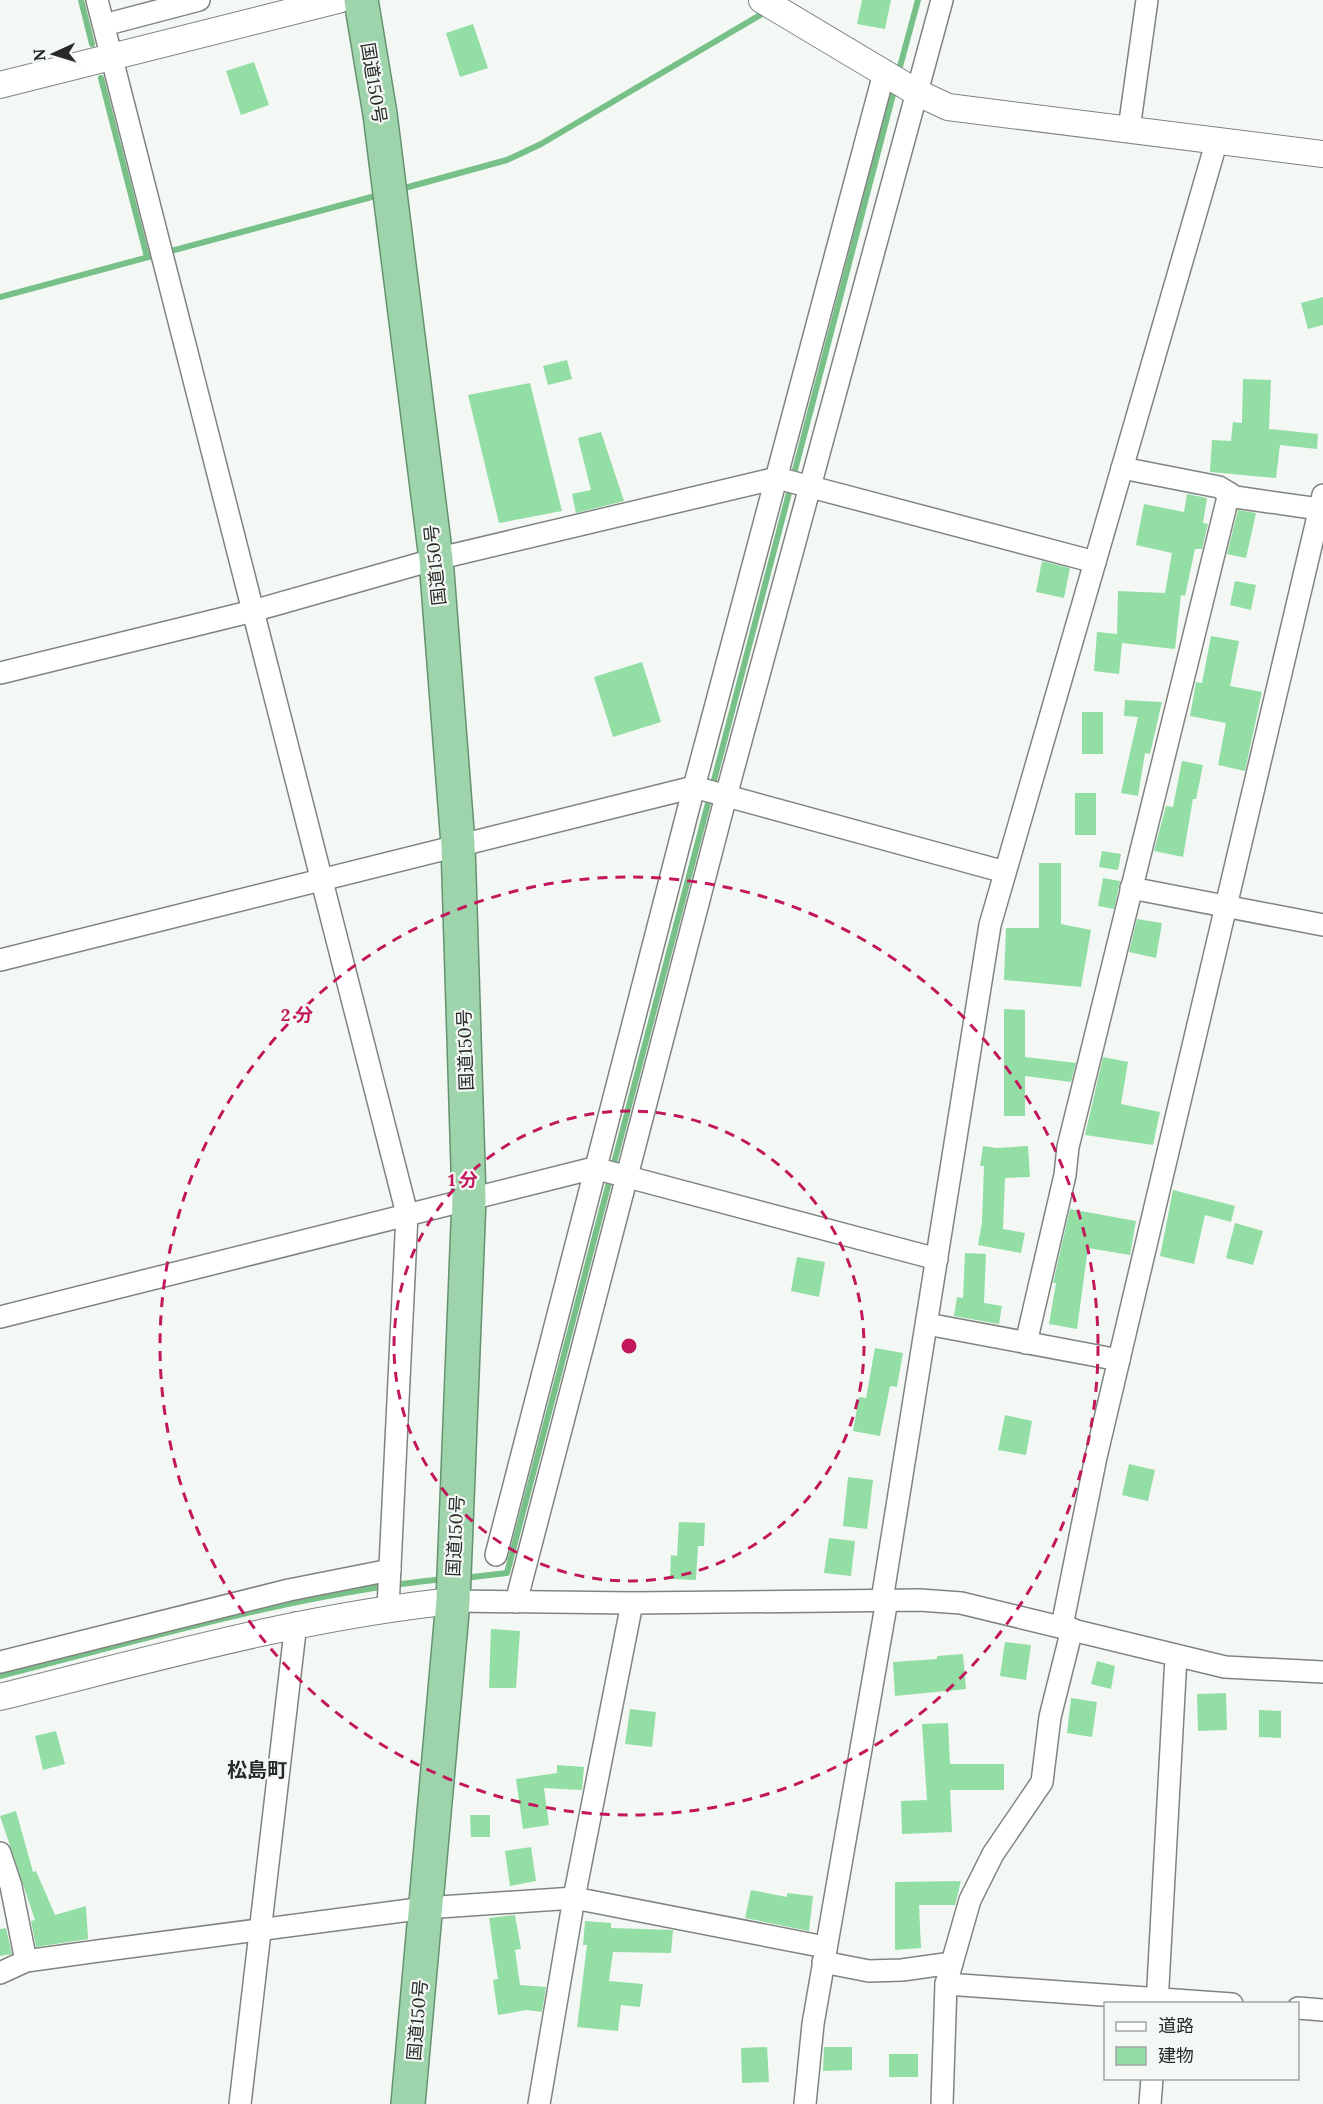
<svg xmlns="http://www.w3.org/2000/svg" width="1323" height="2104" font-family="Lora,'Noto Sans JP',serif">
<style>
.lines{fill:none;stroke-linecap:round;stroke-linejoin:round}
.stream{stroke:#77c189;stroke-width:6}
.building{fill:#93dea5}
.minor-casing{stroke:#808480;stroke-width:24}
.tertiary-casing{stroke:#808480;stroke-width:28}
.trunk-casing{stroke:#659270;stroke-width:36}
.minor{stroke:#fff;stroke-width:21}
.tertiary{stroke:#fff;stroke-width:26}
.trunk{stroke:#9ed4ab;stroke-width:33}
.ring{fill:none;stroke:#c2185b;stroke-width:3;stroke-dasharray:10 8}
.labels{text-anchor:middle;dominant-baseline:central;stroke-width:4.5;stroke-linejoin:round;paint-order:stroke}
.street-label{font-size:18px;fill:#282a28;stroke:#f3f8f4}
.neighbourhood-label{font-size:20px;font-weight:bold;fill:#282a28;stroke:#f3f8f4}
.centre{fill:#c2185b;stroke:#f3f8f4;stroke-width:3}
.ring-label{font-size:18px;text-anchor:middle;font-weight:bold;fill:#c2185b;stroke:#f3f8f4;stroke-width:4.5;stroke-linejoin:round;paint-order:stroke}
</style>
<rect width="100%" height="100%" fill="#f3f8f4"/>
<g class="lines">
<g class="stream">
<path d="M81 0 92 44"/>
<path d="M898 74 918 0"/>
<path d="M101 78 147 257"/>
<path d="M401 189 507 160 541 144 767 11"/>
<path d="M0 297 379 195"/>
<path d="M464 1578 507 1573 895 87"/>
<path d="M0 1676C147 1639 293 1594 444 1579"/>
</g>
</g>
<g class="building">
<path d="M862 0H891L885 29 857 24Z"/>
<path d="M473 24 488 68 460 77 446 33Z"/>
<path d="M254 62 269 105 241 115 226 71Z"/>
<path d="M1323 297V325L1308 329 1301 303Z"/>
<path d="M567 360 572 379 548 385 543 366Z"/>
<path d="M1243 379 1271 380 1269 429 1318 434 1317 449 1280 445 1276 478 1210 472 1212 440 1231 441 1233 422 1242 423Z"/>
<path d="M530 383 562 511 499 523 468 395Z"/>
<path d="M601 432 624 501 576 513 572 494 591 490 578 438Z"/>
<path d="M1187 494 1207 498 1203 523 1208 524 1202 549H1195L1185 596 1181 595 1175 649 1122 643 1119 674 1094 671 1097 632 1117 634 1118 591 1165 593 1172 553 1136 545 1144 504 1184 512Z"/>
<path d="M1238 510 1256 513 1246 558 1227 554Z"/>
<path d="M1042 561 1070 568 1064 598 1036 592Z"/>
<path d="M1235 581 1256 585 1251 610 1230 605Z"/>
<path d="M1211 636 1239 641 1230 686 1262 692 1245 771 1218 765 1226 723 1190 716 1196 682 1202 683Z"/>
<path d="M642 662 661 722 613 737 594 677Z"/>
<path d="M1125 700 1162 702 1150 754 1145 753 1138 796 1121 793 1138 717 1124 716Z"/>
<rect x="1082" y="712" width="21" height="42"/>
<path d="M1182 761 1203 765 1196 799H1193L1183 857 1154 851 1166 806 1173 807Z"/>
<rect x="1075" y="793" width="21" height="42"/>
<path d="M1102 851 1121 854 1118 870 1099 867Z"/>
<path d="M1039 863H1061V924L1091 930 1081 987 1004 980 1006 928H1039Z"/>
<path d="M1103 878 1120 881 1114 909 1098 906Z"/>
<path d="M1137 919 1162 923 1156 958 1129 952Z"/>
<path d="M1004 1009 1025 1010V1057L1076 1063 1071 1082 1025 1076V1116H1004Z"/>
<path d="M1103 1057 1128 1062 1121 1104 1160 1112 1153 1145 1085 1135Z"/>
<path d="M983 1146 996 1148 1028 1146 1030 1177 1005 1178 1003 1229 1025 1233 1021 1253 978 1245 982 1222 984 1166H980Z"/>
<path d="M1173 1190 1235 1206 1231 1222 1205 1215 1194 1264 1160 1256Z"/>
<path d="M1070 1209 1136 1221 1130 1255 1088 1248 1077 1329 1049 1324 1056 1283H1053Z"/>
<path d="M1235 1223 1263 1231 1253 1265 1226 1258Z"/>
<path d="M965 1253 986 1254 984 1303 1002 1306 999 1324 954 1316 957 1297 963 1298Z"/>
<path d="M797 1257 825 1262 819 1297 791 1291Z"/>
<path d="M875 1348 903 1353 897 1387 890 1386 880 1436 853 1431 859 1397 866 1398Z"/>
<path d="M1005 1415 1032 1421 1026 1455 998 1450Z"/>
<path d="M1129 1464 1155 1470 1148 1501 1122 1495Z"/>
<path d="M848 1477 873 1480 867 1529 843 1526Z"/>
<path d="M679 1522 705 1523 704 1546H698L696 1580 670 1579 671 1555 677 1556Z"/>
<path d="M829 1538 855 1541 851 1576 824 1573Z"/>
<path d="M491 1629 520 1631 516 1688H489Z"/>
<path d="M1005 1642 1031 1645 1026 1680 1000 1676Z"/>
<path d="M963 1654 966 1689 895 1696 893 1662 937 1659V1656Z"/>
<path d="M1097 1661 1115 1666 1111 1689 1091 1684Z"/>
<path d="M1226 1693 1227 1730 1198 1731 1197 1694Z"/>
<path d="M1071 1698 1097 1702 1092 1737 1067 1733Z"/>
<path d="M630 1709 656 1712 652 1747 625 1744Z"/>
<path d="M1259 1710 1281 1711V1738L1259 1737Z"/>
<path d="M948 1723 950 1764H1004V1790H950L952 1832 902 1834 901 1801 927 1800 922 1724Z"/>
<path d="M56 1731 65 1764 43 1770 35 1736Z"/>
<path d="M557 1765 584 1767 582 1790 544 1788 549 1825 523 1829 516 1779 557 1773Z"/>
<path d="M16 1811 33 1872 36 1871 55 1915 86 1906 88 1939 36 1947 31 1921 35 1920 0 1816Z"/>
<path d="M470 1815H490V1837H471Z"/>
<path d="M531 1847 536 1881 510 1886 505 1851Z"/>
<path d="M961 1881 955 1905H919L921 1948 895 1950V1882Z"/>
<path d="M751 1890 787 1897V1893L813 1896 809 1931 745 1918Z"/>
<path d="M515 1915 521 1949 515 1950 520 1985 546 1987 542 2012 527 2010 498 2015 493 1980 498 1979 489 1918Z"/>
<path d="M585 1921 611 1923V1928L673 1930 671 1953 613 1952 609 1981 643 1984 640 2007 621 2005 618 2031 577 2027 587 1945H583Z"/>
<path d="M6 1928 12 1954 0 1956V1929Z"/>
<path d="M767 2047 769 2082 742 2083 741 2048Z"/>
<path d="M824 2047H852V2070L823 2071Z"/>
<rect x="889" y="2054" width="29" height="23"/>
</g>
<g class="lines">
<g class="minor-casing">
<g id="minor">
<path d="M97 0 407 1214 388 1608"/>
<path d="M104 25 199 0"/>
<path d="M1129 129 1147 0"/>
<path d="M1122 468 1219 487 1235 497 1319 509"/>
<path d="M0 673 253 611 436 559 777 478 1095 562"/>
<path d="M1131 888 1323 925"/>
<path d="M0 960 694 787 1005 872"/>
<path d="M0 1317 594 1168 937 1259"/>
<path d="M927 1324 1119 1360"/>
<path d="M1026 1343 1065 1175 1068 1147 1229 493"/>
<path d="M496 1555 694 787 884 73"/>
<path d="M882 1600 990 925 1217 140"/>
<path d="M453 1601 632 1603 920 1600 961 1603 1225 1667 1323 1672"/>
<path d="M516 1602 726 796 942 0"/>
<path d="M1062 1626 1096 1457 1323 495"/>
<path d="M0 1662 289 1590 390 1570"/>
<path d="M0 1853 11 1886 26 1961"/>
<path d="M823 1962 869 1971 902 1970 952 1963"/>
<path d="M0 1973 26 1961 98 1951 425 1908 574 1898 825 1947"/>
<path d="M946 1984 1232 2004"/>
<path d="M1157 2004 1176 1657"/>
<path d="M1298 2008 1323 2010"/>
<path d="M240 2104 296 1623"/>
<path d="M539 2104 574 1898 632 1603"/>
<path d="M805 2104 813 2024 887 1600"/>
<path d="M942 2104 946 1984 970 1900 993 1854 1042 1782 1050 1717 1072 1629"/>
<path d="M1150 2104 1152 2078"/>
</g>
</g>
<g class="tertiary-casing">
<g id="tertiary">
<path d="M762 0 916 92 948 107 1323 154"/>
<path d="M0 85 338 0"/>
<path d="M0 1697C150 1660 298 1617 453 1601"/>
</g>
</g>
<g class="trunk-casing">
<path id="trunk" d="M361 0 380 114 436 559 458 844 469 1199 453 1601 408 2104"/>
</g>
<use href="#minor" class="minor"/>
<use href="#tertiary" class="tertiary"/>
<use href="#trunk" class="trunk"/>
</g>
<g class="ring">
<circle cx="629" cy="1346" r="235"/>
<circle cx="629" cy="1346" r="469"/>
</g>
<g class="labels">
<g class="street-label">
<text transform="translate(374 83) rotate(81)">国道150号</text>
<text transform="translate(435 565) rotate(-96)">国道150号</text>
<text transform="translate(465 1050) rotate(-92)">国道150号</text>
<text transform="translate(455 1536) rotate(-87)">国道150号</text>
<text transform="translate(417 2020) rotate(-85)">国道150号</text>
</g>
<g class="neighbourhood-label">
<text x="257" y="1769">松島町</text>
</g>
</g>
<circle cx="629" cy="1346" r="9" class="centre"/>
<g class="ring-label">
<text x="297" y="1021">2 分</text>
<text x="463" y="1186">1 分</text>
</g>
<rect x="1104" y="2002" width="195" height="78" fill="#f3f8f4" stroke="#a2a6a2" stroke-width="1.5"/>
<rect x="1116" y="2022" width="30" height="9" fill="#ffffff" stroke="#a2a6a2" stroke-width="1.5"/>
<text x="1158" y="2032" font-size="18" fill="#282a28">道路</text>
<rect x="1116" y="2047" width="30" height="18" fill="#93dea5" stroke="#a2a6a2" stroke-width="1.5"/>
<text x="1158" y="2062" font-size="18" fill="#282a28">建物</text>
<g transform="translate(54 54) rotate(266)" stroke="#f3f8f4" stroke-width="4.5" paint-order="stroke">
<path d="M0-4.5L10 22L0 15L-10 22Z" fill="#282a28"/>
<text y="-9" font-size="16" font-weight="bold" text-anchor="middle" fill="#282a28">N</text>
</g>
</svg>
